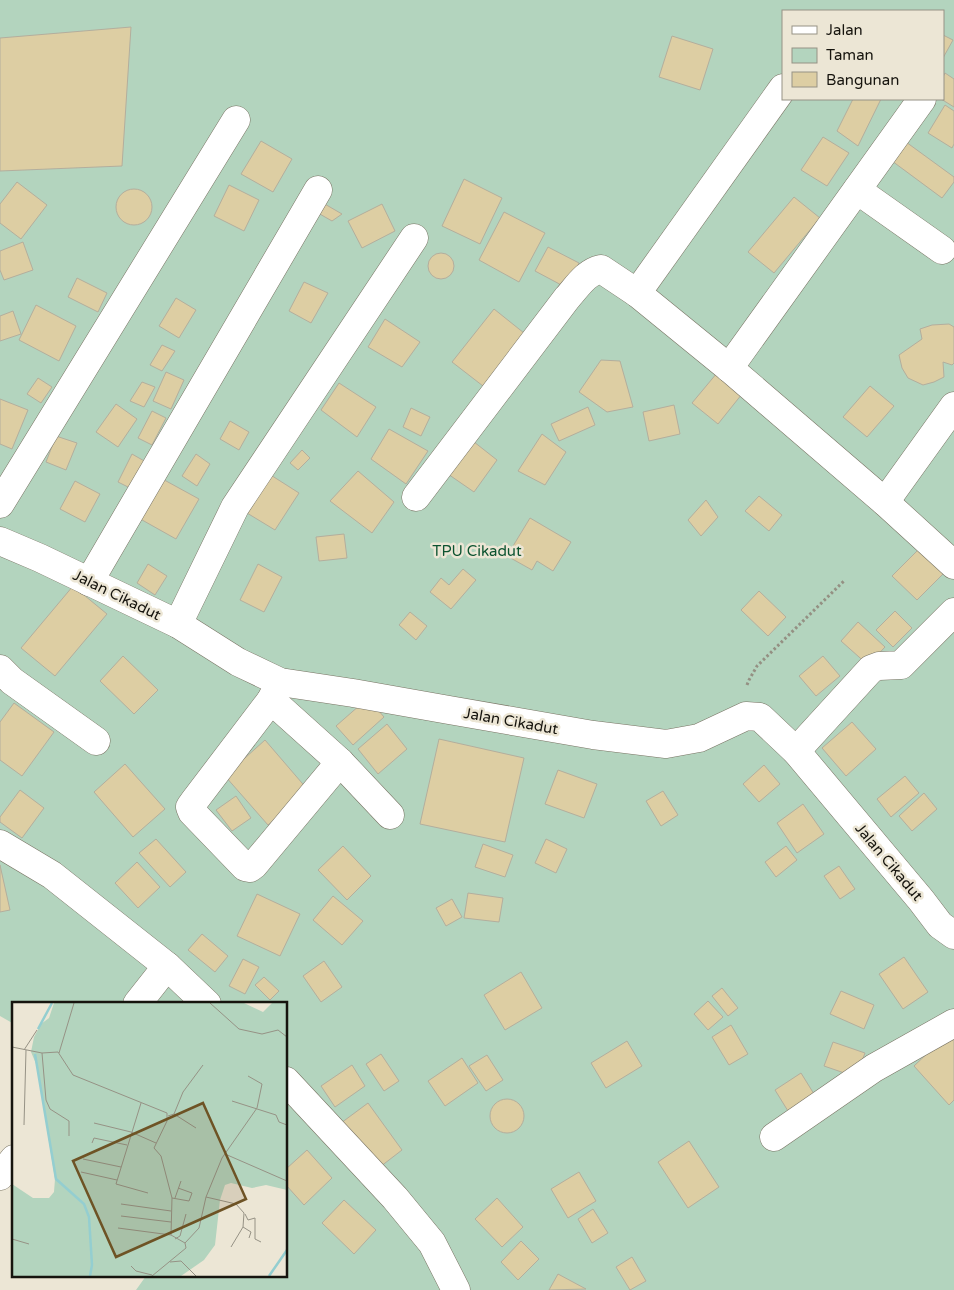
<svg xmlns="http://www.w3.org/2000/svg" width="954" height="1290" font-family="'Varela Round',sans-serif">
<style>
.green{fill:#b3d4be;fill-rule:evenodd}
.building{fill:#ddcea3;stroke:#b3ae9d}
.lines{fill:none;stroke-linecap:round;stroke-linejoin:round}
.minor-casing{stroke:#797464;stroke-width:29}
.path{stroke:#949083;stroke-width:3;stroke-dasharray:2.5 2.5;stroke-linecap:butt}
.minor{stroke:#fff;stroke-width:28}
.labels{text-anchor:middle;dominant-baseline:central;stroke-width:5;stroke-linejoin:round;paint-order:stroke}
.park-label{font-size:15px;fill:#0c5330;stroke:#ece6d5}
.street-label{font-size:15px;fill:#16140e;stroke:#ece6d5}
.inset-river{fill:none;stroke:#94ced0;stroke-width:2.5}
.inset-road{fill:none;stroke:#969285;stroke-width:1}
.view{fill:#6e5325;fill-opacity:0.15;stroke:#6e5325;stroke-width:2.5}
.inset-edge{fill:none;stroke:#16140e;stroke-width:2.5}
</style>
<rect width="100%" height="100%" fill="#ece6d5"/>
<path class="green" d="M0 0H954V1290H136L146 1276H286V1004H14V1024L0 1016ZM783 11H943V99H783Z"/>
<g class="building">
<path d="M131 27 122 166 0 171V38Z"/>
<path d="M943 35 953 40 943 58Z"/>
<path d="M672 36 713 49 700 90 659 77Z"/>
<path d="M945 73 954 79V107L941 99H943V77Z"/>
<path d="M853 99H881L858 146 837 131Z"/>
<path d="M945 105 954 111V144L952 148 928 133Z"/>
<path d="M823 137 849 153 827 186 801 170Z"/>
<path d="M261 141 292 159 273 192 241 174Z"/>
<path d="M906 142 954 177V182L942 198 892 161Z"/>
<path d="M464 179 502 198 480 244 442 226Z"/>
<path d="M17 182 47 205 21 239 0 223V204Z"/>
<path d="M229 185 259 200 244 231 214 216Z"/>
<circle cx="134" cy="207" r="18"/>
<path d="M794 197 820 218 774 273 748 252Z"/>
<path d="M323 203 342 214 332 221 318 213Z"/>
<path d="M382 204 395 231 362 248 348 221Z"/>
<path d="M504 212 545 233 519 282 479 260Z"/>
<path d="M23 242 33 270 4 280 0 270V251Z"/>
<path d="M548 247 579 263 567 288 535 271Z"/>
<circle cx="441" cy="266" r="13"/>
<path d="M77 278 107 293 98 312 68 297Z"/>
<path d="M304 282 328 293 311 323 289 311Z"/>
<path d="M176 298 196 310 179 338 159 326Z"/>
<path d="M36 305 76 326 59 361 19 340Z"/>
<path d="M494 309 524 333 483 386 452 362Z"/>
<path d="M13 311 21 334 0 341V316Z"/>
<path d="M385 319 420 342 402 367 368 347Z"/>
<path d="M949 324 954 327V363L952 365 943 362 944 377 934 382 923 385 908 378 902 368 899 355 922 339 920 329 932 325Z"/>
<path d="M162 345 175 351 162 371 150 365Z"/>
<path d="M601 360 620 361 633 407 607 412 579 392Z"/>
<path d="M166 372 184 380 171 409 153 401Z"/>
<path d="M717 373 742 394 718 424 692 403Z"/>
<path d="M38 378 52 387 41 403 27 394Z"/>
<path d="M142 382 155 387 144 407 130 401Z"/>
<path d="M339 383 376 407 357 437 321 410Z"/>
<path d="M870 386 894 406 867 437 843 417Z"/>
<path d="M0 399 28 410 12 449 0 444Z"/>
<path d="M116 404 137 419 118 447 96 432Z"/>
<path d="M674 405 680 434 649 441 643 412Z"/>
<path d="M588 407 595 425 559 441 551 424Z"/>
<path d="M411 408 430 417 421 436 403 427Z"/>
<path d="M152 411 166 418 152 445 138 438Z"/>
<path d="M230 421 249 432 239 450 220 439Z"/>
<path d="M389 429 428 451 406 484 371 459Z"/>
<path d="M542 434 566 452 545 485 518 471Z"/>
<path d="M56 436 77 443 66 470 46 462Z"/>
<path d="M469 438 497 460 474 492 445 472Z"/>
<path d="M302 450 310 458 298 470 290 463Z"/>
<path d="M132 454 146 462 132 489 118 482Z"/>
<path d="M196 454 210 464 197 486 182 476Z"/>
<path d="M358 471 394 502 372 533 330 501Z"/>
<path d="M266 472 299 493 275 530 242 510Z"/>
<path d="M157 476 199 499 176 539 135 516Z"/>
<path d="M75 481 100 494 85 522 60 509Z"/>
<path d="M759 496 782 515 769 531 745 511Z"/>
<path d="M706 500 718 517 701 536 688 520Z"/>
<path d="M530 518 571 542 553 571 537 561 532 570 507 556Z"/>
<path d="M344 534 347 558 319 561 316 537Z"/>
<path d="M923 545 948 569 917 600 892 576Z"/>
<path d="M148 564 167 576 155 595 137 583Z"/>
<path d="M258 564 282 577 264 612 240 600Z"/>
<path d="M463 569 476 580 451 609 430 592 441 578 449 585Z"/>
<path d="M73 586 107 614 55 676 21 648Z"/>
<path d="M759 591 786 617 768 636 741 610Z"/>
<path d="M895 611 912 628 893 647 876 630Z"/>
<path d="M410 612 427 626 416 640 399 625Z"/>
<path d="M858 622 885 647 868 665 841 641Z"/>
<path d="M123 656 158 690 134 714 100 681Z"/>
<path d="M823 656 840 676 816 696 799 676Z"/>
<path d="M368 698 384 717 353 745 336 726Z"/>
<path d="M14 703 54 732 22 776 0 760V722Z"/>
<path d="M852 722 876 749 846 776 822 748Z"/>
<path d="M387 724 407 749 378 774 358 749Z"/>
<path d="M439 739 524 758 505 842 420 824Z"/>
<path d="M265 740 308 790 268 825 225 776Z"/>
<path d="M125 764 165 809 133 837 94 792Z"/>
<path d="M764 765 780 784 759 802 743 784Z"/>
<path d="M558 770 597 784 584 818 545 804Z"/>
<path d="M905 776 919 793 891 817 877 799Z"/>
<path d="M20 790 44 808 22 838 0 822V817Z"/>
<path d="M663 791 678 815 661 826 646 801Z"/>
<path d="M924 793 937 809 912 831 899 816Z"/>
<path d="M236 796 251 818 232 831 216 810Z"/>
<path d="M803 804 824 834 797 853 777 823Z"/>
<path d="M156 839 186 872 170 887 139 853Z"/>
<path d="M546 839 567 849 556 873 535 863Z"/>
<path d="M483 844 513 855 505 877 475 867Z"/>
<path d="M343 846 371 876 347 900 318 870Z"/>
<path d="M786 846 797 860 776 877 765 862Z"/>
<path d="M137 862 160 887 138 908 115 883Z"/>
<path d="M0 865 10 910 0 912Z"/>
<path d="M839 866 855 889 840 899 824 876Z"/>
<path d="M468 893 503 898 499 922 464 918Z"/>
<path d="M257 894 300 914 280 956 237 936Z"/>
<path d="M333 896 363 921 342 945 313 920Z"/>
<path d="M452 899 462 917 446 926 436 908Z"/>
<path d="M202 934 228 956 215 972 188 950Z"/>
<path d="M904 957 928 992 903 1009 879 974Z"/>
<path d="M243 959 259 967 245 994 229 986Z"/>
<path d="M324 961 342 987 321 1002 303 976Z"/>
<path d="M521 972 542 1008 505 1030 484 995Z"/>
<path d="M264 977 279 991 270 1000 255 985Z"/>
<path d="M722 988 738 1008 728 1016 712 996Z"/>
<path d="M841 991 874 1005 864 1029 830 1014Z"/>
<path d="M708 1001 723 1017 708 1030 694 1014Z"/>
<path d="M731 1025 748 1054 729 1065 712 1037Z"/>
<path d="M952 1030 954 1032V1100L949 1105 914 1066Z"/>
<path d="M627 1041 642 1066 606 1088 591 1063Z"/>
<path d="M833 1042 865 1053 856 1077 824 1066Z"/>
<path d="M381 1054 399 1081 384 1091 366 1064Z"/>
<path d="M487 1055 503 1080 486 1091 469 1066Z"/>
<path d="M462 1058 478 1083 445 1106 428 1081Z"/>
<path d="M352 1065 365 1086 335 1107 321 1086Z"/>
<path d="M801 1073 814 1094 788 1111 775 1090Z"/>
<circle cx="507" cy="1116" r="17"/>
<path d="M368 1103 402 1150 376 1170 341 1123Z"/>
<path d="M689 1141 719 1187 688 1208 658 1162Z"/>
<path d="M307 1150 332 1178 304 1205 286 1185V1169Z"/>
<path d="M579 1172 596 1201 568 1218 551 1189Z"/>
<path d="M497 1198 523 1227 502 1247 475 1219Z"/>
<path d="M344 1200 376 1230 354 1254 322 1223Z"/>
<path d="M593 1209 608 1233 592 1243 578 1219Z"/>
<path d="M521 1241 539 1259 518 1280 501 1262Z"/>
<path d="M632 1257 646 1281 630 1290 616 1267Z"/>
<path d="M558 1274 586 1289 549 1290Z"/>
</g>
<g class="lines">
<g class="minor-casing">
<g id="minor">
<path d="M857 190 942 250"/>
<path d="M637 293 783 88"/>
<path d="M729 368 922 99"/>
<path d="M416 497 567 298C577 287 586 272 601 269L637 293 729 368 885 502 954 565"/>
<path d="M885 502 954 406"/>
<path d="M0 504 236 120"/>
<path d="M0 541 40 558 178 624 238 662 280 682 353 693 449 710 593 735 666 744 699 738 746 716 760 717 796 751 921 900 940 925 954 935"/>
<path d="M89 582 318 190"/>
<path d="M178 624 235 507 414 238"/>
<path d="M0 669 12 681 96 741"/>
<path d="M280 682 271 700 195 800 190 807 192 812 245 867 250 868 254 865 340 762"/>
<path d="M271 700 340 762 390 815"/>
<path d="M796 751 871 669 879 666 901 665 954 612"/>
<path d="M0 844 52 875 167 966 207 1004"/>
<path d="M137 1004 167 966"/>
<path d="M286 1081 395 1198 432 1243 456 1290"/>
<path d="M774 1137 874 1068 954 1023"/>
<path d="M0 1176 14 1159"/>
</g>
</g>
<path class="path" d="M747 685 749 680 757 666 844 581"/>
<use href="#minor" class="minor"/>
</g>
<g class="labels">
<g class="park-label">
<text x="477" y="551">TPU Cikadut</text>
</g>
<g class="street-label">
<text transform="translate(117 595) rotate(26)">Jalan Cikadut</text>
<text transform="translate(511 721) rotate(10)">Jalan Cikadut</text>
<text transform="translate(889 862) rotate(50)">Jalan Cikadut</text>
</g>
</g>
<g transform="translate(12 1002)">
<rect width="275" height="275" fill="#ece6d5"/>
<path d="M42 1H232L251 10 260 1H275V188L254 183 240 186 219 181 213 183 208 198 203 243 192 258 169 274H0V182L21 196H37L42 190 43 177 25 64 19 50 22 35 29 22 37 16Z" fill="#b3d4be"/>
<path class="inset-river" d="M26 27 40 1M23 52 44 177 72 202 77 215 80 263 78 274M257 274 275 248"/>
<path class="inset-road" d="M198 1 227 27 250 32 266 28 275 35M0 45 30 51 46 50 61 73 155 111V119L142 146 149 154 160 196 159 233 173 241 174 246 140 274M12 48 25 28M30 51 34 98 38 107 57 119V134M47 51 62 1M220 99 264 113 267 120 275 123M129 101 104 182 136 191M162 112 184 126M156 114 162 112 171 90 191 63M82 121 119 130 144 141M12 123 14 48M80 141 82 136 115 143M213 152 275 179M71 157 109 165M69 170 105 178M194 195 224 202 232 211 231 225 219 245M160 196 177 199 180 191 166 186M163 196 169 179M109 202 159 209M233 212 236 218 243 216V237L249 240M109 214 159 220M231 225 239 230 237 236M106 226 159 233M0 237 17 242M163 237 168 234 174 212M173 241 187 226 194 195 210 156 245 106 250 82 236 74M158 260 169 259 184 274M119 264 124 269 140 273"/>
<path class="view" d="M191 101 234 197 104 255 61 159Z"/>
<rect width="275" height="275" class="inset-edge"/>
</g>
<rect x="782" y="10" width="162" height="90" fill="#ece6d5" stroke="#969285"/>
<rect x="792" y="26" width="25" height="8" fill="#ffffff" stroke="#969285"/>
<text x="826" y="35" font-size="15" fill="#16140e">Jalan</text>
<rect x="792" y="48" width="25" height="15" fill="#b3d4be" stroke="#969285"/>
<text x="826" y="60" font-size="15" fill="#16140e">Taman</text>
<rect x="792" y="72" width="25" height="15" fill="#ddcea3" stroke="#969285"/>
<text x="826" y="85" font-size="15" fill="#16140e">Bangunan</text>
</svg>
